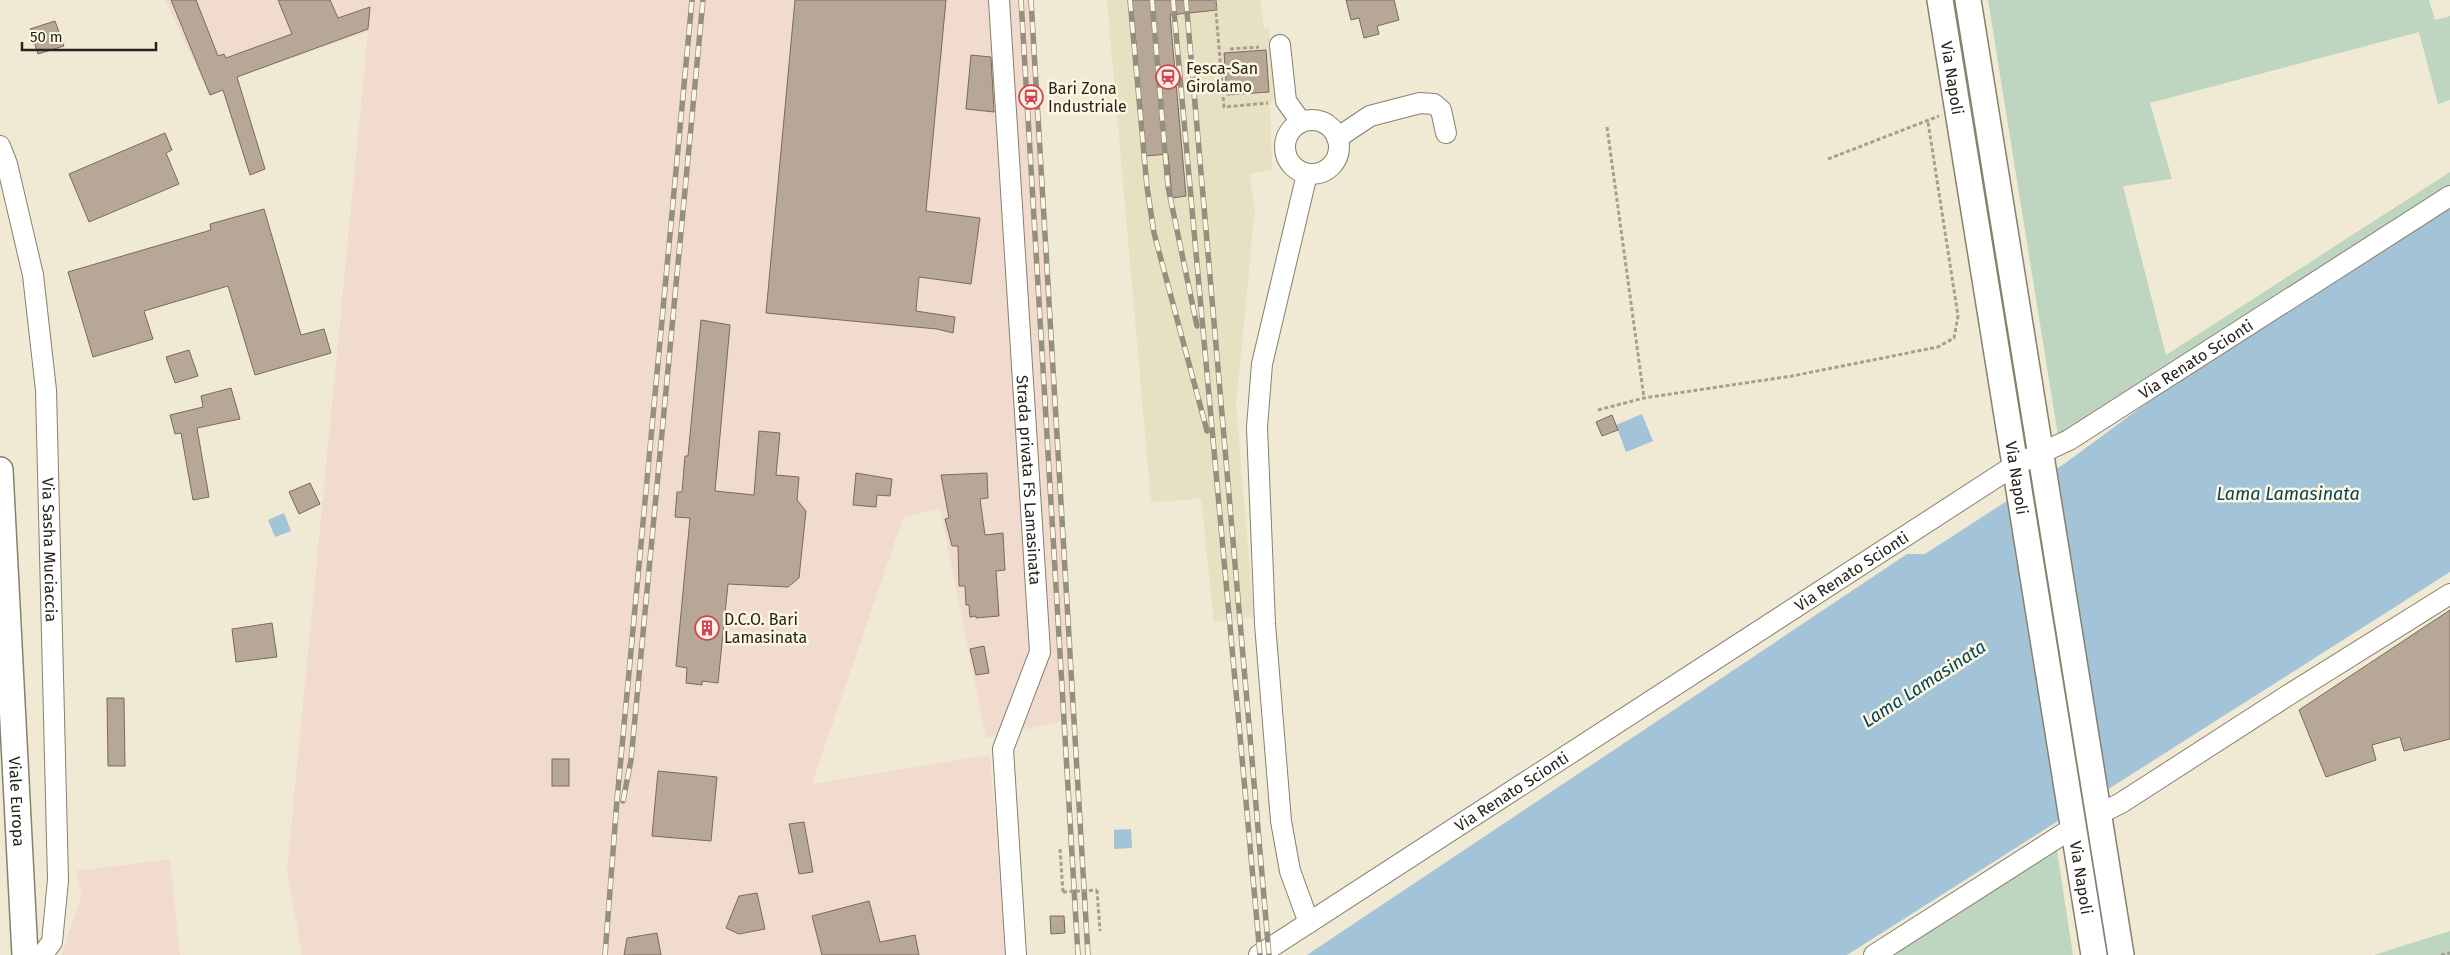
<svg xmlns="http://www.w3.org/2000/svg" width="2450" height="955" font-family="'Fira Sans',sans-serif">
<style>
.built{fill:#e8e0c3}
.industrial{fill:#f1dbce}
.green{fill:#bed5c0}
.water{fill:#a2c3d8}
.building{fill:#b7a797;stroke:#796a5c}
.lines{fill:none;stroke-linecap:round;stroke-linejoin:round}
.minor-casing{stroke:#86816d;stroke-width:22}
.major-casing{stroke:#86816d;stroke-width:28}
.path{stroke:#a4a08f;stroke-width:3;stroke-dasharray:4 2.5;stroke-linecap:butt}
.minor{stroke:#fff;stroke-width:20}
.major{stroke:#fff;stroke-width:25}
.rail-casing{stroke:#949080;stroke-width:5.5}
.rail{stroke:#fdf7e2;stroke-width:4;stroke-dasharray:11;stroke-linecap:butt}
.path-bridge{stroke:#a4a08f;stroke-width:3;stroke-dasharray:4 2.5;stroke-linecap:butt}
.labels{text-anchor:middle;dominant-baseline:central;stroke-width:5;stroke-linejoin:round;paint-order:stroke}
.poi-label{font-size:16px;fill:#25231b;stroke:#fdf7e2;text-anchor:start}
.street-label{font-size:16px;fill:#25231b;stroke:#fdf7e2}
.water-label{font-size:18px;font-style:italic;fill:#024360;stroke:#fdf7e2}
</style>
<rect width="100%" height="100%" fill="#f0ead4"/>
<path class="built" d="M1107 0H1260L1264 28 1269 27 1274 98 1270 104 1272 170 1249 174 1255 208 1236 406 1254 617 1214 622 1201 499 1151 502Z"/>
<g class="industrial">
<path d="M165 0H1033L1076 718 986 738 940 508 903 518 812 784 990 755 1006 955H302L287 870 368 32 206 87Z"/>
<path d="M170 859 180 955H61L82 894 76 871Z"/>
</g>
<g class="green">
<path d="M1988 0H2429L2435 20 2450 16V100L2438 104 2419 32 2150 103 2172 179 2123 186 2166 355 2450 172V190L2058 436Z"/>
<path d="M2056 844 2073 955H1885Z"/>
<path d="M2450 931V955H2374Z"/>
</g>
<g class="water">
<path d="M2450 208V572L1847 955H1307L1907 554H1925L2064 464 2155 397Z"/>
<path d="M1642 414 1653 441 1626 452 1616 425Z"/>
<path d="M284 513 291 531 275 537 268 520Z"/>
<path d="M1131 829 1132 848 1114 849V830Z"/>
</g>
<g class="building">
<path d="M171 0H196L218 56 224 54 226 58 292 34 278 0H330L338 18 370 7 368 29 237 77 265 169 250 175 223 90 210 95Z"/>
<path d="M795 0H946L926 211 980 218 971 284 919 277 916 311 955 317 953 333 937 329 766 313Z"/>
<path d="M1132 0H1216L1217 10 1170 15 1186 196 1172 198 1168 154 1146 156Z"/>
<path d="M1346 0H1394L1399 20 1377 26 1379 34 1364 38 1359 18 1351 20Z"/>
<path d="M55 21 64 46 38 54 30 29Z"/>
<path d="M1266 50 1269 92 1227 95 1224 53Z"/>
<path d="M971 55 991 57 994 112 966 109Z"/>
<path d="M165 133 172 150 166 153 179 184 89 222 69 174Z"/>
<path d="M264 209 301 335 324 329 331 353 255 375 228 286 144 311 153 339 93 357 68 272 211 230 210 224Z"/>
<path d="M701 320 730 325 715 491 754 495 759 431 780 433 776 475 799 477 797 500 806 511 799 578 788 587 728 584 718 683 702 681V685L686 683 687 668 676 666 690 518 675 517 677 492H682L685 456H688Z"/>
<path d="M189 350 198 376 175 383 166 357Z"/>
<path d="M231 388 240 419 197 428 209 497 193 500 181 433 175 434 170 415 203 407 201 396Z"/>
<path d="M1612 415 1618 430 1602 436 1596 422Z"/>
<path d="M856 473 892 479 890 496 877 495 876 507 853 505Z"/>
<path d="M987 473 988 498 980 499 985 535 1003 533 1005 570 996 571 999 616 976 618V616L970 617 969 605H966L965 586H959L958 546H952L945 519 949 518 941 475Z"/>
<path d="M310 483 320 504 299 514 289 492Z"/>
<path d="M2450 610V739L2404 751 2400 737 2372 745 2376 760 2326 777 2299 710Z"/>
<path d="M272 623 277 657 236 662 232 629Z"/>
<path d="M984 646 989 673 976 675 970 649Z"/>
<path d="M107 698H124L125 766H108Z"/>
<rect x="552" y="759" width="17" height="27"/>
<path d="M658 771 717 777 711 841 652 836Z"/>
<path d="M804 822 813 872 799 874 789 824Z"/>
<path d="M757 893 765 929 739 934 726 928 739 896Z"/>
<path d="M869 901 880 942 915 935 919 955H822L812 916Z"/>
<path d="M1050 916H1064L1065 933 1051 934Z"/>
<path d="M657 933 661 955H624L627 938Z"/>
</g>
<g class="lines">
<g class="minor-casing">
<g id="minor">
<path id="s1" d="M999 0 1040 652 1003 749 1016 955"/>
<path d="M1280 45 1286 101 1301 122"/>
<circle cx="1312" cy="147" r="27"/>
<path d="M1337 138 1370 116 1420 103 1434 104 1441 110 1446 133"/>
<path id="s2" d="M0 146 7 164 33 275 46 390 58 880 52 942 42 955"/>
<path d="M1307 174 1262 364 1257 427 1265 624 1281 821 1290 871 1309 923"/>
<path d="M2099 814 2121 803 2290 694 2450 594"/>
<path id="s3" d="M1259 955 2015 465 2069 440 2450 196"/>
<path d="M1874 955 2074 827"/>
</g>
</g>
<g class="major-casing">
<g id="major">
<path id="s4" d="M1940 0 2094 955"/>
<path d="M1968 0 2121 955"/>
<path id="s5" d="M0 470 25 955"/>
</g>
</g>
<g class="path">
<path d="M1215 0 1224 107 1268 103"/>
<path d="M1230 49 1259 47"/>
<path d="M1607 127 1644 398"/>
<path d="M1828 159 1939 116"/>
<path d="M1598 410 1644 398 1792 376 1938 347 1954 338 1958 316 1928 122"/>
<path d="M1060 849 1063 892"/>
<path d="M1097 890 1100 931"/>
<path d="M2441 955 2450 953"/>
</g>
<use href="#minor" class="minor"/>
<use href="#major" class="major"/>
<g class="rail-casing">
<g id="rail">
<path d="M1021 0 1078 955"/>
<path d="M1031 0 1088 955"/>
<path d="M1130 0 1147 187 1154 233 1207 431"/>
<path d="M1152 0 1168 187 1197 326"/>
<path d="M1173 0 1260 955"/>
<path d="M1186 0 1269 955"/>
<path d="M623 801 631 760 703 0"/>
<path d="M605 955 617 800 692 0"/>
</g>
</g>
<use href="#rail" class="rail"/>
<path class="path-bridge" d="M1063 892 1097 890"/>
</g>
<defs>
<g id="station-ring" transform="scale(1.25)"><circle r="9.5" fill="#fdf7e2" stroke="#d54454" stroke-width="1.5"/><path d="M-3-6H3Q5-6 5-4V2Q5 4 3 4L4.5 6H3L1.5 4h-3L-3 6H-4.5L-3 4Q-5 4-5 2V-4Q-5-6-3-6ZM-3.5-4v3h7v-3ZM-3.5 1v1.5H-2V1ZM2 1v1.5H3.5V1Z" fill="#d54454"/></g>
<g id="building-ring" transform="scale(1.25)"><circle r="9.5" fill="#fdf7e2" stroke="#d54454" stroke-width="1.5"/><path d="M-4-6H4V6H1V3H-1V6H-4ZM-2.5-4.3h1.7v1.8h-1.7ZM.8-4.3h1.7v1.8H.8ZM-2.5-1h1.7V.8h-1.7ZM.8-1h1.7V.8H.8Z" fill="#d54454"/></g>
</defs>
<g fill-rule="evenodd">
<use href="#station-ring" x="1168" y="77"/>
<use href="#station-ring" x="1031" y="97"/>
<use href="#building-ring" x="707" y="628"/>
</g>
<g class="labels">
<g class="poi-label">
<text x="1186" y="68">Fesca-San<tspan x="1186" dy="18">Girolamo</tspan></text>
<text x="1048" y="88">Bari Zona<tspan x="1048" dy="18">Industriale</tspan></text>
<text x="724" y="619">D.C.O. Bari<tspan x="724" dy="18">Lamasinata</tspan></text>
</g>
<g class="street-label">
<text stroke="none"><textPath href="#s4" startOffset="79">Via Napoli</textPath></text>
<text stroke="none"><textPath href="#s3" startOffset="1111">Via Renato Scionti</textPath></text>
<text stroke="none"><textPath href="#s4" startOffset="484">Via Napoli</textPath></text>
<text stroke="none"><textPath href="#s1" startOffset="481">Strada privata FS Lamasinata</textPath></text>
<text stroke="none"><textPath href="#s2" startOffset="409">Via Sasha Muciaccia</textPath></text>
<text stroke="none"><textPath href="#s3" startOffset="706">Via Renato Scionti</textPath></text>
<text stroke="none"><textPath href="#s3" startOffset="301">Via Renato Scionti</textPath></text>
<text stroke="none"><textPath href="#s5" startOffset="332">Viale Europa</textPath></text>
<text stroke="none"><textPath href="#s4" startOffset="889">Via Napoli</textPath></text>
</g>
<g class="water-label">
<text x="2288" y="494">Lama Lamasinata</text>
<text transform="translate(1924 684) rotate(-33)">Lama Lamasinata</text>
</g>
</g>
<path d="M22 42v8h134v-8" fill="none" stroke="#25231b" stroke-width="2.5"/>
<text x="30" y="42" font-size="15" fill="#25231b" stroke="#fdf7e2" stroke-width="4" paint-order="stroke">50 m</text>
</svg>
